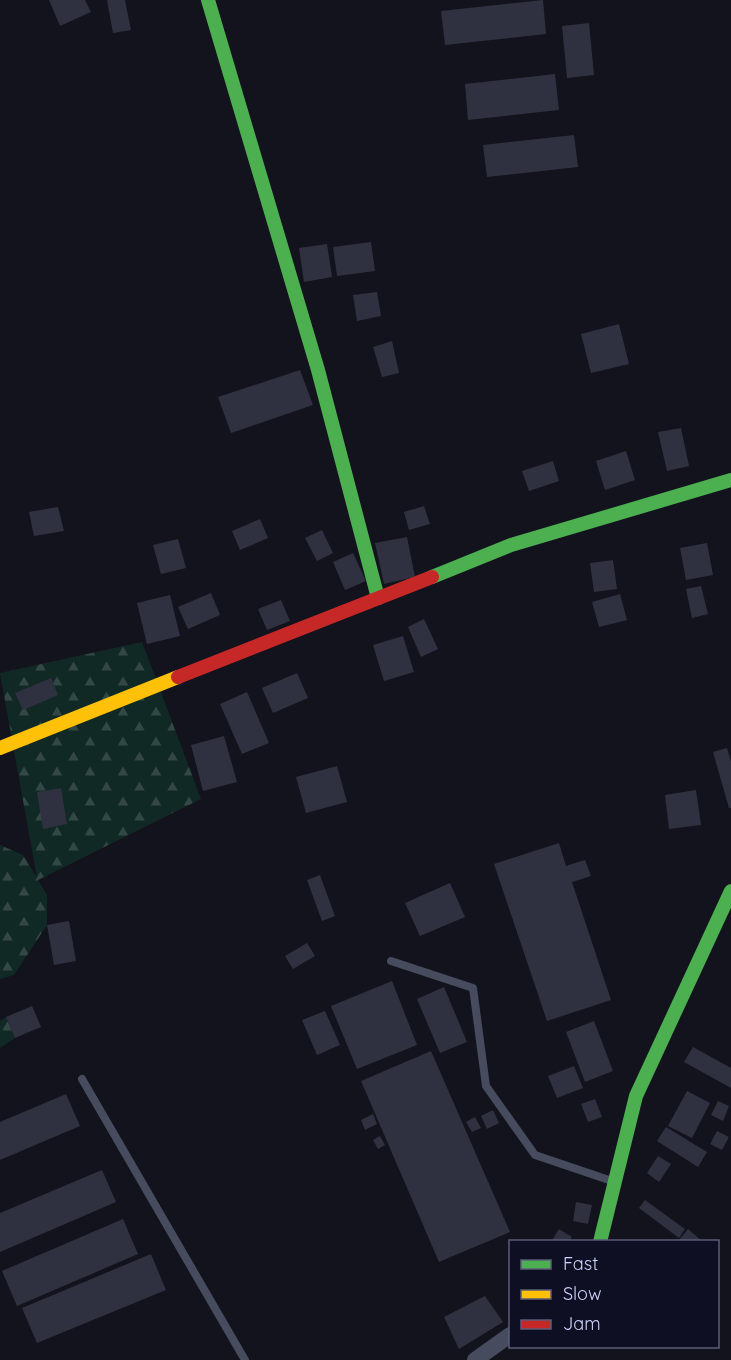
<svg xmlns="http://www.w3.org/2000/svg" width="731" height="1360" font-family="Quicksand,sans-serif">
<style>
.forest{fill:url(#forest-firs)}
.building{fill:#303140}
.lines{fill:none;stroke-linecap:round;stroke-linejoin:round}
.lane{stroke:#474b5e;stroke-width:8}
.street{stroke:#474b5e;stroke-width:16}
.fast{stroke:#4caf50;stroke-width:14}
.slow{stroke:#ffc107;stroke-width:14}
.jam{stroke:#c62828;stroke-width:14}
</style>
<defs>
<pattern id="forest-firs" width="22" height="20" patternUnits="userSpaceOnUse" patternTransform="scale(1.5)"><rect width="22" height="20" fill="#112924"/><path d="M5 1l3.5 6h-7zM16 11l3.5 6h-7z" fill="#334745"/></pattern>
</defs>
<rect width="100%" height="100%" fill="#12131d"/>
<g class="forest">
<path d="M142 642 201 799 38 880 47 895V925L14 975 0 979V845L23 855 37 878 0 673Z"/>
<path d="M6 1017 15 1038 0 1048V1021Z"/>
</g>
<g class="building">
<path d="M49 0H85L91 12 60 26Z"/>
<path d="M107 0H125L131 30 113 33Z"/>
<path d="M543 0 546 34 445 45 441 11Z"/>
<path d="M589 23 594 75 567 78 562 26Z"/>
<path d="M555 74 559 110 468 120 465 84Z"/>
<path d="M574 135 578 167 487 177 483 145Z"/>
<path d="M371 242 375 271 337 276 333 247Z"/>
<path d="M327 244 332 277 304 282 299 248Z"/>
<path d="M377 292 381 316 357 321 353 295Z"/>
<path d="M619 324 629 364 591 373 581 334Z"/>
<path d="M392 341 399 373 382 377 373 347Z"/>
<path d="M300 370 313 405 231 433 218 397Z"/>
<path d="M681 428 689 466 667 471 658 432Z"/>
<path d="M626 451 635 480 605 490 596 461Z"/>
<path d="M553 461 559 481 529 491 522 471Z"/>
<path d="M424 506 430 524 409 530 404 512Z"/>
<path d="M58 507 64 531 34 536 29 512Z"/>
<path d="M260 519 268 538 240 550 232 531Z"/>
<path d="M322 530 333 553 317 561 305 538Z"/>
<path d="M407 537 415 577 384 584 375 543Z"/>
<path d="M178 539 186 568 161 574 153 545Z"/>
<path d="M707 543 713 575 686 580 680 548Z"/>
<path d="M353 553 366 581 345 590 333 562Z"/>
<path d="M613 560 617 589 594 592 590 563Z"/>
<path d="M701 586 708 614 692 618 686 589Z"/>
<path d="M211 593 220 615 188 629 178 607Z"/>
<path d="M620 594 627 620 599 627 592 602Z"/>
<path d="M170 595 180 636 147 644 137 603Z"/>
<path d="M281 600 290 621 267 630 258 609Z"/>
<path d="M424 619 438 649 421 657 408 627Z"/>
<path d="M403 636 414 672 384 681 373 645Z"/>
<path d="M297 673 308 698 273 713 262 688Z"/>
<path d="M51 678 58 695 23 710 15 693Z"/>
<path d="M247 692 269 743 242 754 220 704Z"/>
<path d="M224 736 237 782 203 791 191 745Z"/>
<path d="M727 748 731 762V808H729L713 752Z"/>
<path d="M337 766 347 802 306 813 296 777Z"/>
<path d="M61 788 67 824 43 829 37 792Z"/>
<path d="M696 790 701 825 669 829 665 795Z"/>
<path d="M559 843 566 866 585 860 591 876 572 882 611 1000 547 1021 494 864Z"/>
<path d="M320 875 335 916 322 921 307 880Z"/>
<path d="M450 883 465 917 420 936 405 903Z"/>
<path d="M69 921 76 961 54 965 47 925Z"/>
<path d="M307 943 315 956 293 969 285 956Z"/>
<path d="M392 981 417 1045 357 1069 331 1006Z"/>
<path d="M444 987 467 1042 440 1053 417 999Z"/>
<path d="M32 1006 41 1027 15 1038 6 1017Z"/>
<path d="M325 1011 340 1045 317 1055 302 1020Z"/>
<path d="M594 1021 613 1071 585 1082 566 1032Z"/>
<path d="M693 1047 731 1068V1088L684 1062Z"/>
<path d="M431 1051 510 1232 439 1262 361 1081Z"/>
<path d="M574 1066 583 1088 557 1098 548 1076Z"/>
<path d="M687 1091 710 1103 692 1138 668 1126Z"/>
<path d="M66 1094 80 1126 0 1160V1122Z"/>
<path d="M595 1099 602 1117 588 1122 581 1104Z"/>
<path d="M718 1101 729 1106 723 1121 711 1115Z"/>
<path d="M493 1110 499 1123 487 1129 481 1116Z"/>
<path d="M373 1114 377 1124 365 1130 361 1120Z"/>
<path d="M475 1117 481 1128 472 1132 466 1122Z"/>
<path d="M666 1127 707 1152 698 1167 657 1141Z"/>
<path d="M717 1131 729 1137 722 1150 710 1144Z"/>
<path d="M380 1136 385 1145 378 1149 373 1140Z"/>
<path d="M658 1156 671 1164 659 1182 647 1173Z"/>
<path d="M102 1170 116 1202 0 1252V1213Z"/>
<path d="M645 1200 685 1229 679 1238 639 1208Z"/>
<path d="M576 1202 592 1205 588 1224 573 1221Z"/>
<path d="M123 1219 138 1254 17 1306 2 1271Z"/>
<path d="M559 1229 572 1237 569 1242H551Z"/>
<path d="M688 1229 703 1242H681L679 1240Z"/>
<path d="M151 1254 166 1290 37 1343 22 1308Z"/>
<path d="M485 1296 503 1322 459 1349 444 1317Z"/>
</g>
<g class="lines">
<g class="lane">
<path d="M391 961 473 988 486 1086 535 1155 612 1181"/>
<path d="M82 1079 245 1360"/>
</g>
<path class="street" d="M475 1360 510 1335"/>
<g class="fast">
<path d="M208 0 318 370 378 598"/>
<path d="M432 577 511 545 731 480"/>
<path d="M600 1242 636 1096 731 891"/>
</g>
<path class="slow" d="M0 748 178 677"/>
<path class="jam" d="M178 677 432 577"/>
</g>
<rect x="509" y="1240" width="210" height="108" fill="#0e0f22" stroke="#5b5e7a" stroke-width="1.5"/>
<rect x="521" y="1260" width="30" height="9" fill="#4caf50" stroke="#5b5e7a" stroke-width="1.5"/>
<text x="563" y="1270" font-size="18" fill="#cfd4ff">Fast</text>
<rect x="521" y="1290" width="30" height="9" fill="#ffc107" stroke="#5b5e7a" stroke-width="1.5"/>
<text x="563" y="1300" font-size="18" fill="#cfd4ff">Slow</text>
<rect x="521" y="1320" width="30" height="9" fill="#c62828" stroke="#5b5e7a" stroke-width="1.5"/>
<text x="563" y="1330" font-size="18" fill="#cfd4ff">Jam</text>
</svg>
